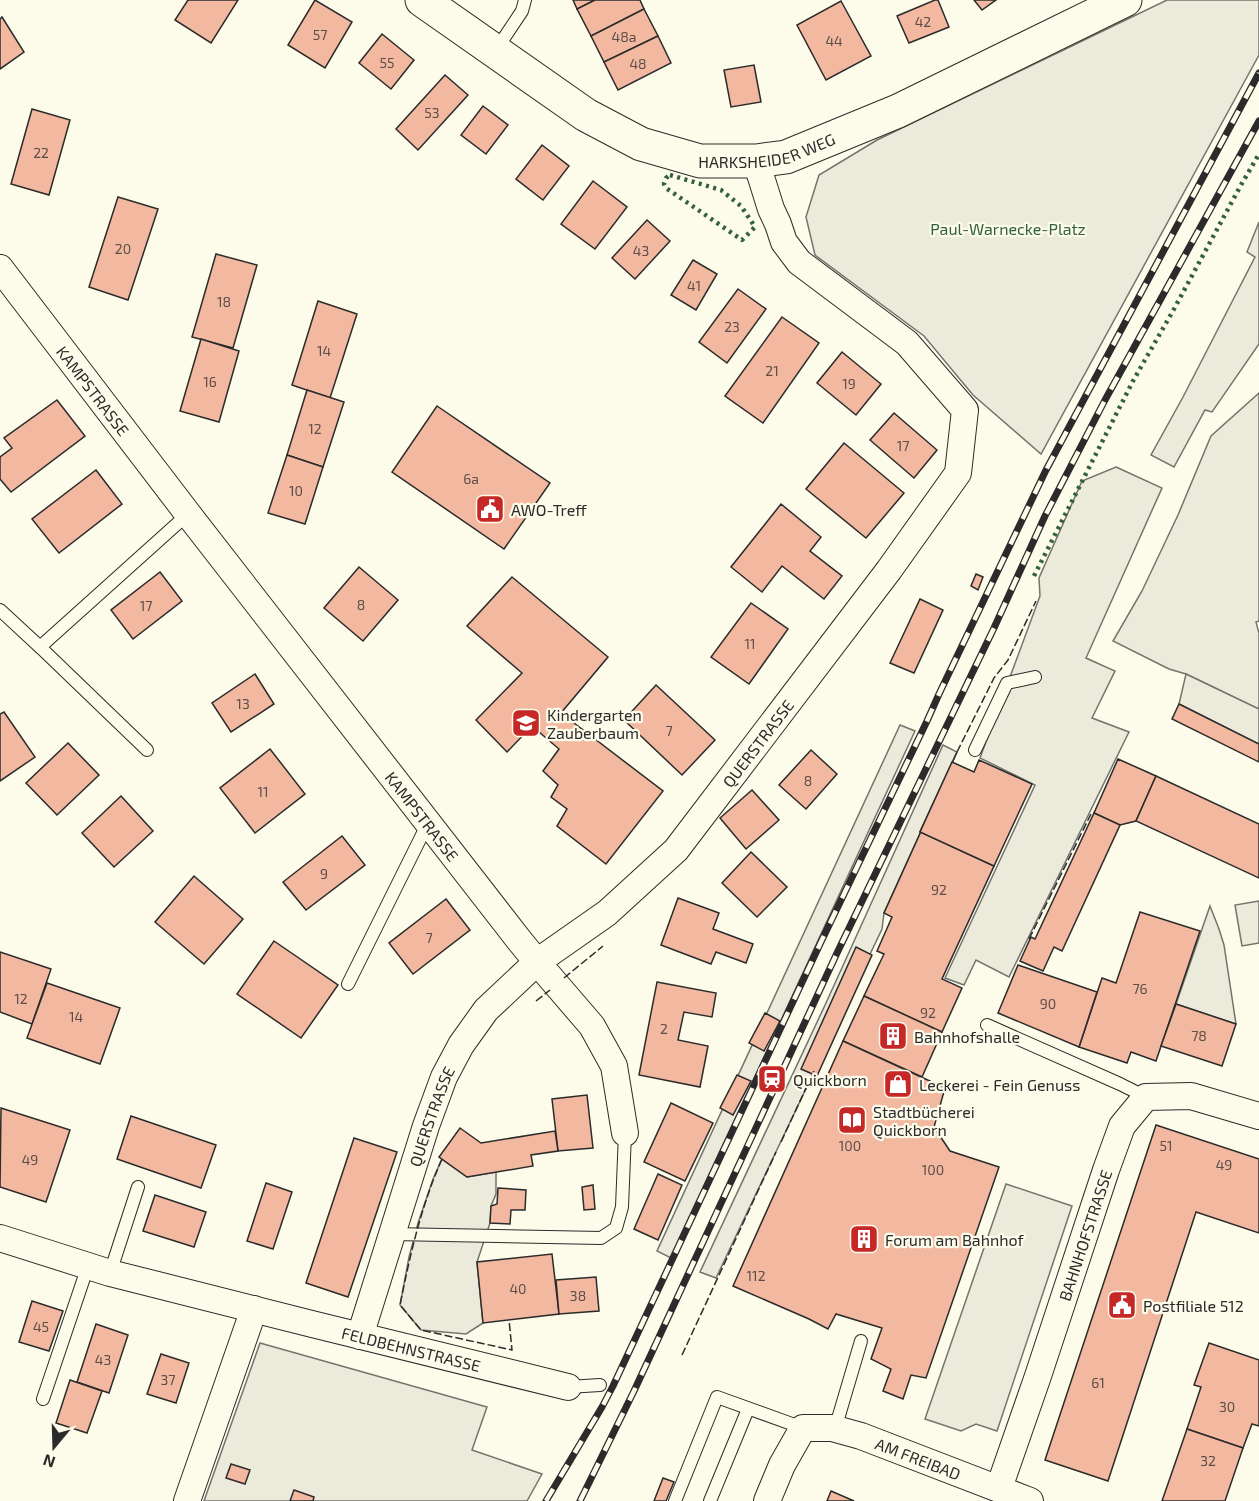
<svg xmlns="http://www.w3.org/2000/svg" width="1259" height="1501" font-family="'Exo 2',sans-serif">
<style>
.green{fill:#ecebdb;stroke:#74746e;stroke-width:1.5}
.parking{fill:#eceadb;stroke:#74746e;stroke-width:1.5}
.building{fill:#f2b8a0;stroke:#2b2b2b;stroke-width:1.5}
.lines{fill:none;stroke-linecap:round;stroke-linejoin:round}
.lane-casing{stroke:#2b2b2b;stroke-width:14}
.street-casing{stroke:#2b2b2b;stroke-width:28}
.secondary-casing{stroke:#2b2b2b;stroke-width:35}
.lane{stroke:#fdfbea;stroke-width:12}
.street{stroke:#fdfbea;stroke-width:26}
.secondary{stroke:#fdfbea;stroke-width:33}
.rail-casing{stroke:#2b2b2b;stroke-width:7}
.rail{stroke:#fdfbea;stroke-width:4.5;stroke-dasharray:14;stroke-linecap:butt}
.hedge{stroke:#34623c;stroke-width:4.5;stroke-dasharray:3 4.5;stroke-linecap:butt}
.fence{stroke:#2b2b2b;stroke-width:1.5;stroke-dasharray:8 3;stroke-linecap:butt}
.labels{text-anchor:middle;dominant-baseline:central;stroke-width:4.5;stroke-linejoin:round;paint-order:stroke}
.number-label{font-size:14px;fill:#5d4e48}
.street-label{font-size:16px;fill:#2b2b2b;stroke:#fdfbea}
.park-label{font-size:16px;fill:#34623c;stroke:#fdfbea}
.poi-label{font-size:16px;fill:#2b2b2b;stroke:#fdfbea;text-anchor:start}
</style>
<rect width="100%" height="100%" fill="#fdfbea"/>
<g class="green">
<path d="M1167 0H1259V55L1041 454 973 395 924 336 815 255 806 217 819 175 877 140Z"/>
<path d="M1259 222V344L1212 412 1205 410 1174 467 1151 455 1183 397 1255 257 1247 252Z"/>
<path d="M1259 393V621L1256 622 1259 633V709L1186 674 1169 669 1113 641 1142 591 1178 515 1211 436Z"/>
</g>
<g class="parking">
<path d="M1116 467 1162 488 1086 658 1115 671 1092 718 1129 732 1009 977 976 960 964 985 945 978 1035 785 980 758 1040 596 1039 578 1082 481Z"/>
<path d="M1186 674 1259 709V744L1179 704Z"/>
<path d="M900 725 915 731 671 1258 657 1251Z"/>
<path d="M943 745 957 752 884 913 882 929 716 1278 700 1272 826 1003Z"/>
<path d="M1259 901V943L1242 946 1235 905Z"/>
<path d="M1210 906 1219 929 1224 945 1236 1024 1176 1004Z"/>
<path d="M442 1159 467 1177 496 1172V1194L491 1206 490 1223 477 1262 483 1323 466 1334 421 1330 400 1305 409 1257 418 1223 433 1179Z"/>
<path d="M1006 1184 1072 1206 997 1431 976 1424 961 1431 925 1419Z"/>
<path d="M260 1343 487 1407 472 1450 542 1474 527 1501H204Z"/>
</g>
<g class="building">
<path d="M188 0H238L211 43 175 20Z"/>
<path d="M315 0 352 22 325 68 288 45Z"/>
<path d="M573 0H595L577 9Z"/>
<path d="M595 0H640L644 9 591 36 577 9Z"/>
<path d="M935 0H938L949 27 909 43 897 16Z"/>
<path d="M974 0H996L982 10Z"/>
<path d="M841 1 871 56 826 80 797 25Z"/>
<path d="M644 9 658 36 604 62 591 36Z"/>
<path d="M2 17 24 52 0 69V19Z"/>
<path d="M382 34 414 60 391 89 359 63Z"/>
<path d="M658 36 671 63 618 90 604 62Z"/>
<path d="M754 65 761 102 731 107 724 70Z"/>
<path d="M445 75 468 95 418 150 396 129Z"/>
<path d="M483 106 508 125 486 154 461 135Z"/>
<path d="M32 109 70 120 49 195 11 184Z"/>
<path d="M542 145 569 166 543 200 516 179Z"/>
<path d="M593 181 627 207 595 249 561 224Z"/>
<path d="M118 197 158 209 128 300 89 287Z"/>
<path d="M647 220 670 241 635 279 612 258Z"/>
<path d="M216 254 257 265 233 348 192 337Z"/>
<path d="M693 260 717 274 696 310 671 295Z"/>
<path d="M738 289 766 309 727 363 699 342Z"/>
<path d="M318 301 357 314 330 398 292 385Z"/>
<path d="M782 317 819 343 763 423 725 396Z"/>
<path d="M201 339 239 351 219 422 180 411Z"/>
<path d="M842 352 881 384 856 415 817 383Z"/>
<path d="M307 390 344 402 323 467 287 455Z"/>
<path d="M57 400 85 436 11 492 0 479V457L12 448 4 438Z"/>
<path d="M437 406 550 483 504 549 392 472Z"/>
<path d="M894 413 937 450 914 478 870 440Z"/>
<path d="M844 443 904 493 866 538 806 489Z"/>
<path d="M287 455 323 467 305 524 268 513Z"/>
<path d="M96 470 122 504 59 553 32 519Z"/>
<path d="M781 504 821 537 810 551 842 576 824 599 782 566 762 592 731 567Z"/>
<path d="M359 567 398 600 363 641 324 608Z"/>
<path d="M160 572 182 601 133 639 111 610Z"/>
<path d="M976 574 983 577 978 590 971 586Z"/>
<path d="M512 577 608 657 561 713 663 791 606 864 557 826 567 809 551 797 558 785 543 771 559 749 532 726 507 752 476 720 522 673 467 626Z"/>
<path d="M920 599 943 610 914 673 890 663Z"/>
<path d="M751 603 788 629 749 684 711 657Z"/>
<path d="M255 674 274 704 231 732 212 703Z"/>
<path d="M656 685 715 740 682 775 624 720Z"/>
<path d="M1179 704 1259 744V762L1172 719Z"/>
<path d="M4 712 35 757 0 781V714Z"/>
<path d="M68 743 99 775 57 815 26 783Z"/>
<path d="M270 749 305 794 255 833 220 788Z"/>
<path d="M811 750 837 774 806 809 779 785Z"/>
<path d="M957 752 920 832 994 866 942 979 962 988 942 1032 864 996 884 954 877 951 892 917 884 913Z"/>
<path d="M1118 759 1156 776 1136 821 1120 825 1094 813Z"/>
<path d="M979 760 1032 784 994 866 920 832 952 762 974 772Z"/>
<path d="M1156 776 1259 824V878L1136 821Z"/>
<path d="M752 790 779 820 746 849 720 818Z"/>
<path d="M121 796 153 831 114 867 82 833Z"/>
<path d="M1094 813 1120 825 1062 951 1054 947 1043 971 1020 961 1031 937 1035 939Z"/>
<path d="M342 836 365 865 306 910 283 882Z"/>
<path d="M751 852 787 887 757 917 722 883Z"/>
<path d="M194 876 243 919 204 964 155 922Z"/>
<path d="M678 898 719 913 713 929 753 944 746 963 716 952 711 964 661 945Z"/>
<path d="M446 899 470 930 413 974 389 943Z"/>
<path d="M1140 912 1200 931 1156 1061 1131 1052 1127 1063 1079 1047 1102 978 1116 983Z"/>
<path d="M274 941 338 985 301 1038 237 994Z"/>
<path d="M856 947 872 955 817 1076 801 1069Z"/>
<path d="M0 952 51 969 32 1024 0 1012Z"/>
<path d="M1018 965 1097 992 1079 1047 998 1013Z"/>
<path d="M657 982 716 993 712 1017 684 1012 678 1040 708 1046 700 1087 639 1075Z"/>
<path d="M47 983 120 1008 100 1064 27 1038Z"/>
<path d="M864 996 942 1032 922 1077 843 1041Z"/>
<path d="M1176 1004 1236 1024 1222 1066 1161 1046Z"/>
<path d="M765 1013 780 1021 764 1051 749 1043Z"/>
<path d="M843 1041 945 1088 934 1127 950 1151 999 1167 926 1378 911 1375 903 1399 883 1391 891 1369 871 1359 882 1328 836 1314 828 1329 809 1319 733 1286Z"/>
<path d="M737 1075 751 1081 733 1115 720 1108Z"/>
<path d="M587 1095 593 1148 558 1151 552 1099Z"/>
<path d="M671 1103 713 1123 685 1181 644 1162Z"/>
<path d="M1 1108 70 1130 46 1202 0 1187Z"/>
<path d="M131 1116 216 1145 201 1188 117 1159Z"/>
<path d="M1156 1125 1259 1159V1233L1196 1212 1108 1481 1045 1460Z"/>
<path d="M460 1128 481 1143 555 1131 558 1151 531 1155 533 1166 467 1177 439 1157Z"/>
<path d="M354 1138 397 1152 348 1297 306 1283Z"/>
<path d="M658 1174 682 1185 658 1240 634 1229Z"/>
<path d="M266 1183 292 1192 273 1249 247 1241Z"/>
<path d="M593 1185 595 1209 584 1210 582 1187Z"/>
<path d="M498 1188 526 1190 525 1210H511L510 1224 490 1223 491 1206 497 1204Z"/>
<path d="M155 1195 206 1212 194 1247 143 1231Z"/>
<path d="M552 1254 559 1314 483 1323 477 1262Z"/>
<path d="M596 1277 599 1311 559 1314 556 1280Z"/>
<path d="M32 1301 63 1311 49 1351 19 1342Z"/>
<path d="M96 1324 128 1335 109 1393 77 1382Z"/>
<path d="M1209 1343 1259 1360V1426L1252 1424 1243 1448 1187 1429 1201 1387 1194 1385Z"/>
<path d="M161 1354 189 1363 176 1403 147 1394Z"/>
<path d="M70 1380 102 1391 87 1433 56 1423Z"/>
<path d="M1187 1429 1243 1448 1225 1501H1162Z"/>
<path d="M231 1464 250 1470 245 1484 226 1478Z"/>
<path d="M663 1478 674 1482 666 1501H654Z"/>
<path d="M294 1490 314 1497 313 1501H290Z"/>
<path d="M831 1491 854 1501H827Z"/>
</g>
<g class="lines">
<g class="lane-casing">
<g id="lane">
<path d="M496 50 522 11 525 0"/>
<path d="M0 610 40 647"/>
<path d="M147 750 40 647 188 514"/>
<path d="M975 750 1007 683 1035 677"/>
<path d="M348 984 428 823"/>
<path d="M987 1025 1120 1084 1146 1097"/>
<path d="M392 1234 601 1238 616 1228 622 1207 625 1133"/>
<path d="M110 1273 138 1187"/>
<path d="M568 1387 600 1385"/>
<path d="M43 1399 88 1266"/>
<path d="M835 1429 861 1341"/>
<path d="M675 1501 717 1397 803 1428"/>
<path d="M710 1501 748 1409"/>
</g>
</g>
<g class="street-casing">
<g id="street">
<path id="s1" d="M0 268 188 514 519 940 537 962 592 1026 614 1066 625 1133"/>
<path id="s2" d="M0 1238 110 1273 312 1324 568 1387"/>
<path id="s3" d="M360 1336 426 1126 444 1077 461 1045 486 1010 537 962 607 913 676 850 889 570 958 473 965 410 907 343 799 262 784 242 778 224 771 209 756 161"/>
<path id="s4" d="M999 1488 1038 1376 1106 1170 1122 1126 1146 1097 1191 1096 1259 1116"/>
<path d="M187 1501 254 1309"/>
<path id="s5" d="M767 1501 782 1465 803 1428H832L861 1436 1030 1501"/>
</g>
</g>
<g class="secondary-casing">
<g id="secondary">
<path id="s6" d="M422 0 586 115 641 144 700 161H756L786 157 898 111 1125 0"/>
</g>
</g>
<use href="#lane" class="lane"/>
<use href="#street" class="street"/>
<use href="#secondary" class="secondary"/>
<g class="rail-casing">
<g id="rail">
<path d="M546 1501 602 1407 613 1386 820 944 927 721 939 694 1046 470 1259 73"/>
<path d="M580 1501 634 1391 837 953 994 628 1045 516 1105 400 1259 121"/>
</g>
</g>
<use href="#rail" class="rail"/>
<g class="hedge">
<path d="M670 175 721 190 741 206 755 227 742 240 666 188 664 184 666 178Z"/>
<path d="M1034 576 1133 381 1174 309 1241 185 1259 154"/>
</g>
<g class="fence">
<path d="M957 752 994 678 1008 660 1036 601"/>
<path d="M1029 939 1091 814"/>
<path d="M564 978 603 946"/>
<path d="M536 1001 550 990"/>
<path d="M781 1142 814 1071"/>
<path d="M442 1159C421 1206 410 1255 400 1305L421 1330 512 1350 509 1320"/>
<path d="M682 1355 776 1152"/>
</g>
</g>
<defs>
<g id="civic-square" transform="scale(1.5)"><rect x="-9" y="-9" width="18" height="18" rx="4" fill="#c62828" stroke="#fdfbea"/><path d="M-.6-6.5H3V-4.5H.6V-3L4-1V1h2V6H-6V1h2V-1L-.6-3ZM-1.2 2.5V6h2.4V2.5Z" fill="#fff"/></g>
<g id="school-square" transform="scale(1.5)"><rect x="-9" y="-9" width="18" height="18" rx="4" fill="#c62828" stroke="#fdfbea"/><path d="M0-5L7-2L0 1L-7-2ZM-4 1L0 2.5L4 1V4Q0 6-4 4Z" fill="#fff"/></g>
<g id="building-square" transform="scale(1.5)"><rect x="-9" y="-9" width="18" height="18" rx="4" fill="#c62828" stroke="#fdfbea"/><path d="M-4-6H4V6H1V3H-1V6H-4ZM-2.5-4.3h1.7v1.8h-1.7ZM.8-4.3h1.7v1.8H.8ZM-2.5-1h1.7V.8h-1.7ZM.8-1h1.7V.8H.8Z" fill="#fff"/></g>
<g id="station-square" transform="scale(1.5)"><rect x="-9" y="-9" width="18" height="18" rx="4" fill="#c62828" stroke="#fdfbea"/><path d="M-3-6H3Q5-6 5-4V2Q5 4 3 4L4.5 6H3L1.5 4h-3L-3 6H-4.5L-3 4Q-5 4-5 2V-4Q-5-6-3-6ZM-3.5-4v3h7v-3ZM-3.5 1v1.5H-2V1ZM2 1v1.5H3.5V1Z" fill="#fff"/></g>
<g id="shop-square" transform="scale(1.5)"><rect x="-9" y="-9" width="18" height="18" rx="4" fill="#c62828" stroke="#fdfbea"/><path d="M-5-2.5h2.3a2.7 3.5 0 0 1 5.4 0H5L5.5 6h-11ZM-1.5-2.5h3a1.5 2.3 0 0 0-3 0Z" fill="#fff"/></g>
<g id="library-square" transform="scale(1.5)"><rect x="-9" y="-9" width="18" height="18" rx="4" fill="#c62828" stroke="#fdfbea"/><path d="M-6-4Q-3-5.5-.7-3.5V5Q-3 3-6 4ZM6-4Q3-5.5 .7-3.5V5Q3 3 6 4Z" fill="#fff"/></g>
</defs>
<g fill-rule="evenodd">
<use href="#civic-square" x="490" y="509"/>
<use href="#school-square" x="526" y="723"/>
<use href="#building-square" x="893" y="1036"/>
<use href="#station-square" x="772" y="1079"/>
<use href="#shop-square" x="898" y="1084"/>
<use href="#library-square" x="852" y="1120"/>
<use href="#building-square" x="864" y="1239"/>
<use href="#civic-square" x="1122" y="1305"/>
</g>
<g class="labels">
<g class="number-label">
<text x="923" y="21">42</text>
<text x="320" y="34">57</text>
<text x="624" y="36">48a</text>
<text x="834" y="40">44</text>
<text x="387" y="62">55</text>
<text x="638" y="63">48</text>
<text x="432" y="112">53</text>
<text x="41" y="152">22</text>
<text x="123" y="248">20</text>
<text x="641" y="250">43</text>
<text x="694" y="285">41</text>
<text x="224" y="301">18</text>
<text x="732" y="326">23</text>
<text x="324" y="350">14</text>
<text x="772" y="370">21</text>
<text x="210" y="381">16</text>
<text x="849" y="383">19</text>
<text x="315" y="428">12</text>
<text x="903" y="445">17</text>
<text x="471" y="478">6a</text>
<text x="296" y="490">10</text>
<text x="361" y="604">8</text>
<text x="146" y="605">17</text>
<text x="750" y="643">11</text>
<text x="243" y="703">13</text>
<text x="669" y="730">7</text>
<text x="808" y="780">8</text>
<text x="263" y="791">11</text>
<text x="324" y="873">9</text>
<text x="939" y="889">92</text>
<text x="429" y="937">7</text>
<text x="1140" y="988">76</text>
<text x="21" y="998">12</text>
<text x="1048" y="1003">90</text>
<text x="928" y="1012">92</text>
<text x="76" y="1016">14</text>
<text x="664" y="1028">2</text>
<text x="1199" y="1035">78</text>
<text x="850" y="1145">100</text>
<text x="1166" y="1145">51</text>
<text x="30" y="1159">49</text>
<text x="1224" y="1164">49</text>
<text x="933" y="1169">100</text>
<text x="756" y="1275">112</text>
<text x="518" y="1288">40</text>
<text x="578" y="1295">38</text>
<text x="41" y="1326">45</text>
<text x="103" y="1359">43</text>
<text x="168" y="1379">37</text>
<text x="1098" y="1382">61</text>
<text x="1227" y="1406">30</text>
<text x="1208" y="1460">32</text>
</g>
<g class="street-label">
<text stroke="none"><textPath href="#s6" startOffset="392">HARKSHEIDER WEG</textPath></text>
<text stroke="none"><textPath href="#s1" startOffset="154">KAMPSTRASSE</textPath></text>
<text stroke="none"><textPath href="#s3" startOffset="735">QUERSTRASSE</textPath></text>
<text stroke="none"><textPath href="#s1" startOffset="692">KAMPSTRASSE</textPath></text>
<text stroke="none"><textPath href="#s3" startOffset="231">QUERSTRASSE</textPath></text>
<text stroke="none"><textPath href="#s4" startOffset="267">BAHNHOFSTRASSE</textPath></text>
<text stroke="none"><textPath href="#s2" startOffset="426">FELDBEHNSTRASSE</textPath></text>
<text stroke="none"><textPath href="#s5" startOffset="202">AM FREIBAD</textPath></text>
</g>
<g class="park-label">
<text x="1008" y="228">Paul-Warnecke-Platz</text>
</g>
<g class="poi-label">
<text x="511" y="509">AWO-Treff</text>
<text x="547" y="714">Kindergarten<tspan x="547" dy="18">Zauberbaum</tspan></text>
<text x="914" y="1036">Bahnhofshalle</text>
<text x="793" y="1079">Quickborn</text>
<text x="919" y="1084">Leckerei - Fein Genuss</text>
<text x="873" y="1111">Stadtbücherei<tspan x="873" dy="18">Quickborn</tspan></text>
<text x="885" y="1239">Forum am Bahnhof</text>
<text x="1143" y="1305">Postfiliale 512</text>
</g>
</g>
<g transform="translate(54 1447) rotate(199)" stroke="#fdfbea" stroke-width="4.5" paint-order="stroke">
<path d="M0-4.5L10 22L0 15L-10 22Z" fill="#2b2b2b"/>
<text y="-9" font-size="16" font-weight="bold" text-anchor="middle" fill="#2b2b2b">N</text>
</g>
</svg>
